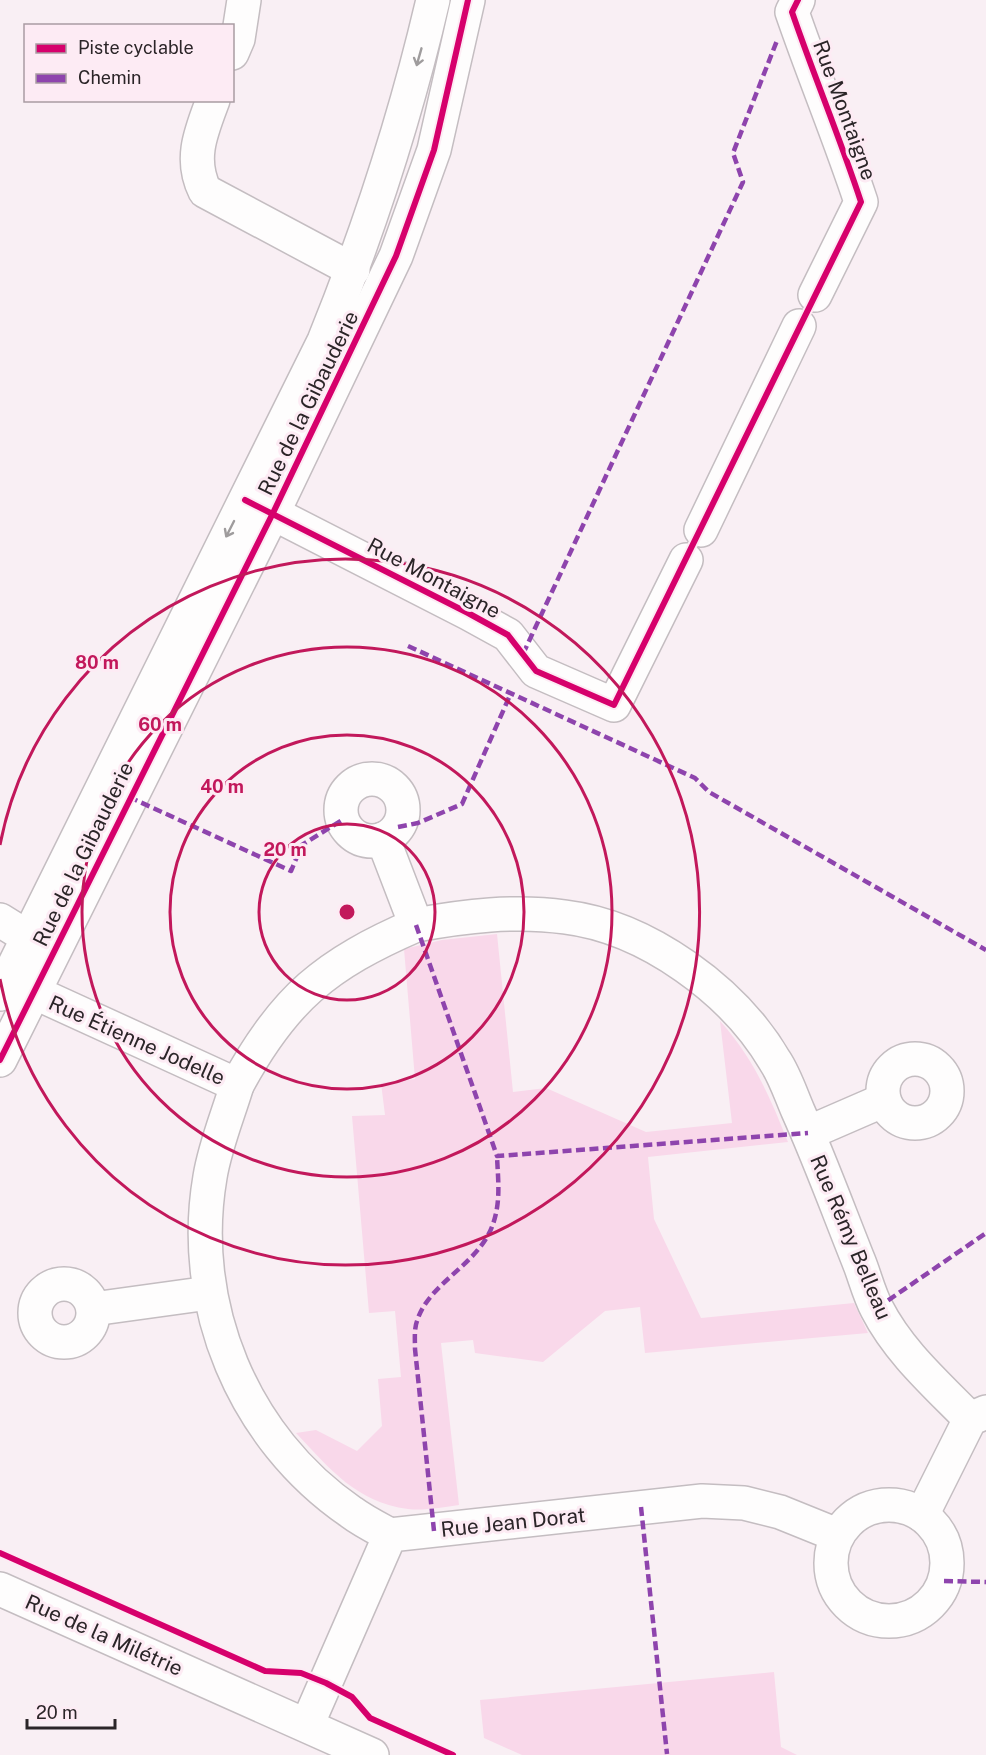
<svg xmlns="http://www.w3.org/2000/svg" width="986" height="1755" font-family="'Public Sans',sans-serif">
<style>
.green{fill:#f9d8ea}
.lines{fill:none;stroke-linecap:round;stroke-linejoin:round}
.minor-casing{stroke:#c4bdc1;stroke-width:36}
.minor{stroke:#fefdfd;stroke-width:33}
.quiet{stroke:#8e44ad;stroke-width:4.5;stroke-dasharray:9 4.5;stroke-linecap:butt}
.cycleway-casing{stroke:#fdebf4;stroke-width:10}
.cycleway{stroke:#d6006c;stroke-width:6}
.oneway{stroke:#9f9c9d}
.ring{fill:none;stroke:#c2185b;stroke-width:3}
.labels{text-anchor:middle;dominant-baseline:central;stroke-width:6;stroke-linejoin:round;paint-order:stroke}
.street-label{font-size:21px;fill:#2b2528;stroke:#fdebf4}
.centre{fill:#c2185b;stroke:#fdebf4;stroke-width:3}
.ring-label{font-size:18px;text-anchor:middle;font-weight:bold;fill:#c2185b;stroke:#fdebf4;stroke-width:6;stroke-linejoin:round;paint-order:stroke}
</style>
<rect width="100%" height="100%" fill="#f9eff4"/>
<g class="green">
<path d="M497 934 513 1092 546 1088 646 1132 732 1123 720 1021C754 1059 769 1095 788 1142L648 1157 654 1219 701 1318 854 1303 868 1333 645 1353 640 1307 605 1311 543 1362 475 1353 473 1340 441 1343 459 1505C443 1507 424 1511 408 1509 356 1502 330 1469 296 1433L316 1430 357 1451 382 1426 378 1379 401 1377 395 1311 369 1313 352 1116 385 1115 381 1083 415 1079 404 949 442 940Z"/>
<path d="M774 1672 781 1747 797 1755H522L484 1738 480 1700Z"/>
</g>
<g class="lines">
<g class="minor-casing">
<g id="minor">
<path d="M798 0 792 12C814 76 840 138 861 202L815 295"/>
<path d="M232 53 238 39 244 0"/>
<path d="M213 100C201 132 189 159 205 191L353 270"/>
<path d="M255 504 468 613 508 635 536 671 614 705 686 560"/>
<path d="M701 530 799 326"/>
<circle cx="372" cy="810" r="31"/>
<path d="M383 839 416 925C465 916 515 910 565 917 647 927 734 991 775 1061 785 1076 791 1095 798 1111 820 1160 839 1212 859 1262 865 1277 869 1294 877 1309 899 1352 937 1385 970 1419"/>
<path d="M0 920 29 938"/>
<path d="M14 983 237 1085C228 1115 215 1146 210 1177 188 1305 243 1438 351 1512 363 1521 377 1528 390 1535"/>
<path d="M0 994 324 341C369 230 406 116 433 0"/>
<circle cx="915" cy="1091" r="32"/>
<path d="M0 1060 273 513 396 256 434 150 468 0"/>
<path d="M237 1085C284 998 326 964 416 925"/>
<path d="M808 1133 884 1100"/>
<circle cx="64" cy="1313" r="29"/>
<path d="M93 1309 209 1293"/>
<circle cx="889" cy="1563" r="58"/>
<path d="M922 1515 970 1419 986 1412"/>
<path d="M0 1589 372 1755"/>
<path d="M307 1725 390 1535 702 1501 744 1503 780 1512 837 1535"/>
</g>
</g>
<use href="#minor" class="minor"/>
<g class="quiet">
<path d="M408 646 695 778 709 792 986 950"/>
<path d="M523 654 743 182 733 153 778 38"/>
<path d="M129 797 291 871 302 845 342 820"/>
<path d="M398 827 418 823 462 804 511 693"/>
<path d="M416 925 497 1156 808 1133"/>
<path d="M877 1308 986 1233"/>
<path d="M641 1507 667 1754"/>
<path d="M434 1531 415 1349C415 1340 414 1329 417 1321 429 1282 479 1265 493 1224 501 1201 498 1180 497 1156"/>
<path d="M944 1581 986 1582"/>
</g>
<g class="cycleway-casing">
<g id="cycleway">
<path d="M245 500 468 613 508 635 536 671 614 705 861 202C840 138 814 76 792 12L798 0"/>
<path d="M0 1060 273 513 396 256 434 150 468 0"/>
<path d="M0 1553 265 1671 301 1673 326 1683 352 1697 370 1718 453 1755"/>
</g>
</g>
<use href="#cycleway" class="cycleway"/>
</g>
<defs><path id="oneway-shaft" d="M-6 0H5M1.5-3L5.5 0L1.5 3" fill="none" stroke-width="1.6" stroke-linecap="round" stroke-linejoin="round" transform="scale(1.5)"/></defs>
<g class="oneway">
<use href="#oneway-shaft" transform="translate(419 57) rotate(106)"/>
<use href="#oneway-shaft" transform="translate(230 529) rotate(117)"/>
</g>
<g class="ring">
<circle cx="347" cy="912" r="88"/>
<circle cx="347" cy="912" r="177"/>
<circle cx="347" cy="912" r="265"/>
<path d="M0 845A353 353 0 1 1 0 979"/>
</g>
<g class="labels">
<g class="street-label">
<text transform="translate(845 110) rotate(70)">Rue Montaigne</text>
<text transform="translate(308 403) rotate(-64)">Rue de la Gibauderie</text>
<text transform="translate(434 578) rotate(28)">Rue Montaigne</text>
<text transform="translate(83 854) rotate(-64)">Rue de la Gibauderie</text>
<text transform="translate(137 1040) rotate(24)">Rue Étienne Jodelle</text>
<text transform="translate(851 1237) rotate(67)">Rue Rémy Belleau</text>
<text transform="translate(513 1522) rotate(-6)">Rue Jean Dorat</text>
<text transform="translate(104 1635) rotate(24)">Rue de la Milétrie</text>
</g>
</g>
<circle cx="347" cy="912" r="9" class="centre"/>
<g class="ring-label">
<text x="97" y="669">80 m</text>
<text x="160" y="731">60 m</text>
<text x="222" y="793">40 m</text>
<text x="285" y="856">20 m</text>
</g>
<rect x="24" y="24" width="210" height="78" fill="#fdebf4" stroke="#a99ca2" stroke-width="1.5"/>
<rect x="36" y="44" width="30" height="9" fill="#d6006c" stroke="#a99ca2" stroke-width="1.5"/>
<text x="78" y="54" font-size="18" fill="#2b2528">Piste cyclable</text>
<rect x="36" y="74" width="30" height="9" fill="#8e44ad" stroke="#a99ca2" stroke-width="1.5"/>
<text x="78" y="84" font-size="18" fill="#2b2528">Chemin</text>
<path d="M27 1719v9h88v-9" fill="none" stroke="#2b2528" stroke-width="3"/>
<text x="36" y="1719" font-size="18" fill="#2b2528" stroke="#fdebf4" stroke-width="4.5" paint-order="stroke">20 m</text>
</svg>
